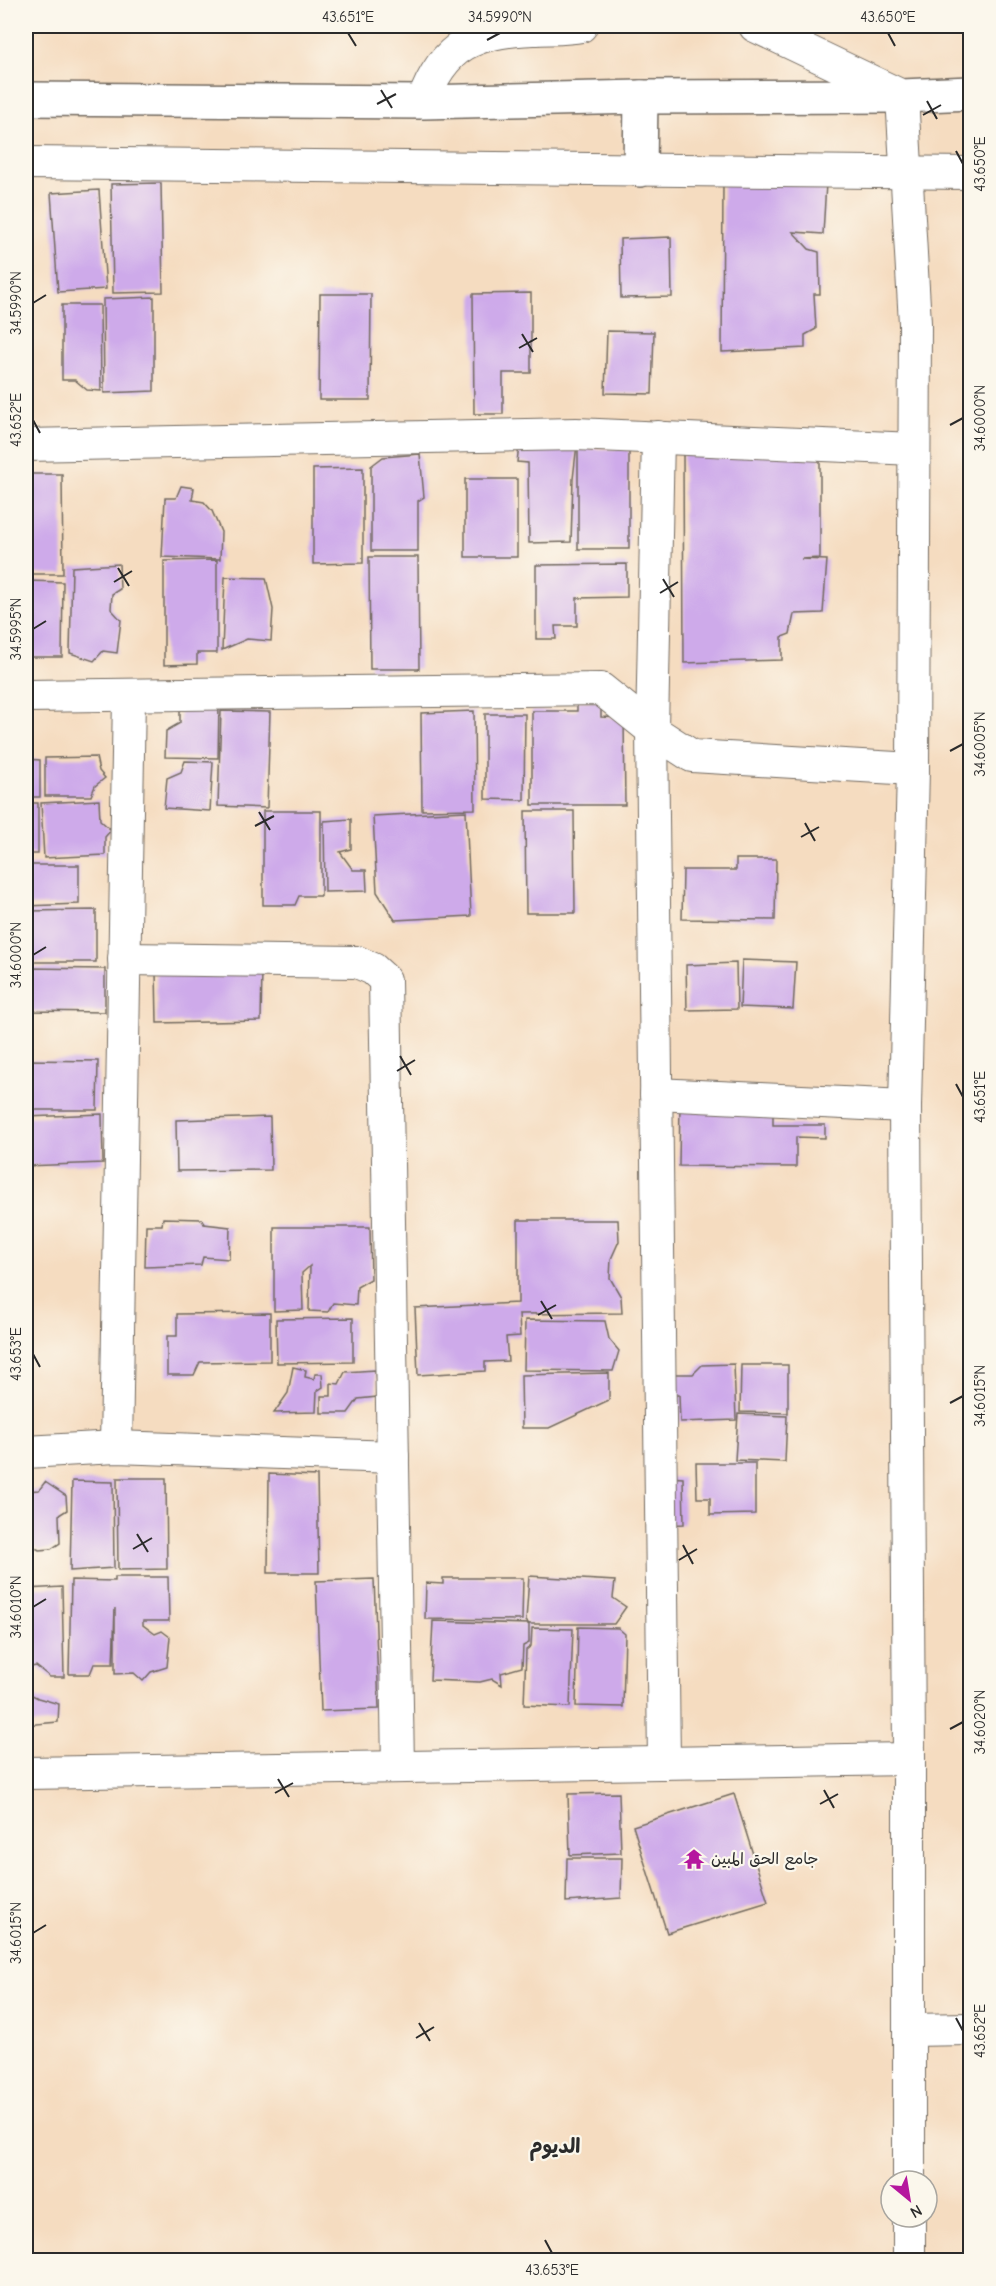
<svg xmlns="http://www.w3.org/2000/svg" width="996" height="2286" font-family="'Comic Neue','Playpen Sans Arabic',sans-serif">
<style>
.building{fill:#ceaaea}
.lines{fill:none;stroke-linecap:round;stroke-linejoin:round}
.minor-casing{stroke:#72695f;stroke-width:34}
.secondary-casing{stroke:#72695f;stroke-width:36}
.minor{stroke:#fff;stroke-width:32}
.secondary{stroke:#fff;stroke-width:33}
.ticks{fill:none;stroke:#2b2b2b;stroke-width:2}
.labels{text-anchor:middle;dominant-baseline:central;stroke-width:4.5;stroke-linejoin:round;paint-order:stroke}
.poi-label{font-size:16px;fill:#2b2b2b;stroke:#fbf7ec;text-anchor:start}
.quarter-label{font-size:20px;font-weight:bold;fill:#2b2b2b;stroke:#fbf7ec}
.neatline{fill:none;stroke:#2b2b2b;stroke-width:2}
.ticks-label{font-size:15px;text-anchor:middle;fill:#2b2b2b}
</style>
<rect width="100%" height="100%" fill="#fbf7ec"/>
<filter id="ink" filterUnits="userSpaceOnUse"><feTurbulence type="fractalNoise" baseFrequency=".0167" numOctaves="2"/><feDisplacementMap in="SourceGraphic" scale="12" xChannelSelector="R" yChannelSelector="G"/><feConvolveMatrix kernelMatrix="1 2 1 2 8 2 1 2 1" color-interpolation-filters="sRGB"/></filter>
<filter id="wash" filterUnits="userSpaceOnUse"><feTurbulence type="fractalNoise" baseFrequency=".008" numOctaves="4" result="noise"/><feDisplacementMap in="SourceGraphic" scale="24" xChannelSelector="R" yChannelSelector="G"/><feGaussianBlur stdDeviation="1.35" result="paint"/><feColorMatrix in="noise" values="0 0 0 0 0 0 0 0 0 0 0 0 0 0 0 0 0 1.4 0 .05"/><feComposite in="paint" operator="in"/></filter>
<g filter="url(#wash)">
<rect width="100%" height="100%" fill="#f5dcc0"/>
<g id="blocks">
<g class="building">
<path d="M723 181 826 183 823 234 793 232 809 249 819 252 820 294H814L816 329 805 335V348L722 352Z"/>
<path d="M161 183 163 292 113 293 111 184Z"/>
<path d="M99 190 106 289 58 292 51 193Z"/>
<path d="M671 237 672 297 621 298 620 239Z"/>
<path d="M531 293V373H503V414H474L473 294Z"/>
<path d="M320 294H371L370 400H319Z"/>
<path d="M154 297V391L104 393 103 299Z"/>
<path d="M62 305H100L101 391 87 390 75 380H62Z"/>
<path d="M607 331 654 332 652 394 605 393Z"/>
<path d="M520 437 577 444 573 479 571 542 529 543 528 463 517 462Z"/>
<rect x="578" y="449" width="51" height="100"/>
<path d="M420 454 424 497 418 501V551H371V466L383 457Z"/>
<path d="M683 454H820V558L801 559 827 560 823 613 794 614 790 634 782 637V660L684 663Z"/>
<path d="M363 468V563L313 564V469Z"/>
<path d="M26 474H62L63 574H26Z"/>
<rect x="465" y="479" width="52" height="78"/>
<path d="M181 486 194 488 192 500 204 502 212 511 221 532 220 559 162 557 165 498H176Z"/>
<path d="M369 557H418L419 669H370Z"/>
<path d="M217 560V653H197V664L164 665V561Z"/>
<path d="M119 564 120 589 112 594 111 609 121 620 117 653 103 651 94 661 70 653 72 567Z"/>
<path d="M627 564V597L577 598V626H555L556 639H536V565Z"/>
<path d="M225 577 266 578 273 609 271 641 247 639 222 650Z"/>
<path d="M26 581 63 582 62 657H26Z"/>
<path d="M577 701H601V717L624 718 625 805H532V711H577Z"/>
<path d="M180 703H219L218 758 165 757 166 731 180 723Z"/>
<path d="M221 711 270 712 267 808 218 806Z"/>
<path d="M474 711 475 809 422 810 421 713Z"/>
<path d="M485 714H525L524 800 485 799Z"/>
<path d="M96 757 99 771 105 778 95 786 91 796H45V758Z"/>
<path d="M26 759 40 760V797H26Z"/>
<path d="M185 761 213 762 210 811 164 808 167 778 181 772Z"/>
<path d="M99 800 100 820 111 830 105 837V855L44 858 41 803Z"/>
<rect x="26" y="803" width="12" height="51"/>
<path d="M263 811H321V896H299L295 905H263Z"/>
<path d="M466 811 471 916 395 920 377 892 373 816Z"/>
<path d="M525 811H574L575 913H526Z"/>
<path d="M351 819V849L340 852 353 870H366L367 891 325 892 324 821Z"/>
<path d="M736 859H776L775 920 682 919 683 870H736Z"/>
<path d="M26 865H79V904L26 906Z"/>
<path d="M96 910V962H26V911Z"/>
<path d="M742 960 796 962 793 1009 740 1007Z"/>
<path d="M736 963 737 1009 687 1010 686 965Z"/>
<path d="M26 968 105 969V1012L26 1011Z"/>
<path d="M262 969 261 1021 157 1023 156 971Z"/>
<path d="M26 1060 98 1061 97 1110H26Z"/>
<path d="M680 1102 773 1103V1125H825V1138L796 1137V1167L679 1166Z"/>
<path d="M102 1114 103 1163 26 1166V1117Z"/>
<path d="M270 1117 271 1170 177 1171 176 1120Z"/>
<path d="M163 1218 202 1219 204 1224 230 1227 229 1259 203 1257 201 1265 145 1267 146 1225H162Z"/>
<path d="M518 1220H618L619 1241 611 1259 610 1278 621 1297 622 1313 519 1314 520 1336 506 1337 508 1361 485 1362V1371L418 1375 415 1308 518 1303Z"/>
<path d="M274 1227H370L371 1279 357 1287 356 1305 333 1303 328 1312 309 1311 310 1266 302 1273 303 1310 274 1311Z"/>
<path d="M270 1313V1361L200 1362 194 1375H167V1336H177V1314Z"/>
<path d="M353 1318V1362L277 1363 276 1319Z"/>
<path d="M525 1320 605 1321 609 1339 619 1351 613 1371 524 1370Z"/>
<path d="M734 1364 736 1420 680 1422 679 1395H672L671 1374H693L702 1365Z"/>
<path d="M741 1365H788V1413L740 1412Z"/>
<path d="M293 1367 306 1370 305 1377 314 1379 315 1374H322L323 1387 317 1391 316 1412 274 1413 288 1393Z"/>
<path d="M375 1370 377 1397 358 1399 348 1413H321V1396H331V1383L339 1384 345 1372Z"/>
<path d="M609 1373V1400L549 1428H522L521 1375Z"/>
<path d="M738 1414 787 1416 785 1462 735 1460Z"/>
<path d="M696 1463H755V1514L710 1515V1498H697Z"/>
<path d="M269 1474 317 1476 319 1573H268Z"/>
<path d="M668 1477 683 1478 684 1524 667 1525Z"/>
<path d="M117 1478H166L167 1569 118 1570Z"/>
<path d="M72 1481 113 1482 114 1568 70 1571Z"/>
<path d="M45 1482 66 1496 67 1510 59 1515 60 1543 51 1549 39 1550 26 1542V1491L39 1490Z"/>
<path d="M529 1576 615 1581 613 1598 626 1607 614 1624H529L526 1621Z"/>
<path d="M115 1577H168L169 1621H143V1625L155 1634 162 1631 170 1637 167 1667 151 1672 143 1681 134 1673 115 1674V1608L113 1664H94L90 1674H69L71 1580 115 1581Z"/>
<path d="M443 1578H523L522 1620 425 1619 426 1583 443 1584Z"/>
<path d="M374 1579 379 1709 321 1711 316 1581Z"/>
<path d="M62 1587 64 1677H50L36 1666 26 1668V1589Z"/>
<path d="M433 1621 529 1624V1643L523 1646 522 1667 501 1673 502 1685 492 1679 480 1682 430 1680Z"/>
<path d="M578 1627 618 1628 625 1634 623 1707 576 1706Z"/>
<path d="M532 1628 573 1629 570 1707 524 1705 526 1650 531 1646Z"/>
<path d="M26 1692 38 1698 59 1704 58 1722 26 1725 29 1704 26 1702Z"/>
<path d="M619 1793 621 1853 570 1855 568 1794Z"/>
<path d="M734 1794 768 1902 667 1933 633 1826Z"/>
<path d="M567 1858H622L621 1898 566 1902Z"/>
</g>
</g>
</g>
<g filter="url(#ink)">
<use href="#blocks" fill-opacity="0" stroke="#72695f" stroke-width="1.5"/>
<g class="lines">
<g class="minor-casing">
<g id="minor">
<path d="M755 26 902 96 915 323 913 769 905 1106 909 1759V2181"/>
<path d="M423 102C443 44 476 31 534 29 549 28 566 29 581 26"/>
<path d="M26 163 970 173"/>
<path d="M658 437 652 730 664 1763"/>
<path d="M26 445 576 434 914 449"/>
<path d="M26 696 601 689 652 730 692 756 913 769"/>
<path d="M124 959 357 962 373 969 385 980 398 1767"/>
<path d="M656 1094 905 1106"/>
<path d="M116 1447 129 696"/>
<path d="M26 1452 116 1447 393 1457"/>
<path d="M26 1773 909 1759"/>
<path d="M909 2030 970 2029"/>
<path d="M909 2217V2260"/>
</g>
</g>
<g class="secondary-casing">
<g id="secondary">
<path d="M26 99 423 102 641 97 902 96 970 93"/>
<path d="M640 170 641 97"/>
</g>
</g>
<use href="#minor" class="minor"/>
<use href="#secondary" class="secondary"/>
</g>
</g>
<path class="ticks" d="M348 33 356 46M888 33 895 46M487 40 500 33M381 90 392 108M927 101 937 119M377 104 396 94M923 115 941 105M956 151 963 164M33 303 46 295M522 334 533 352M519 348 537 338M33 420 40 433M950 425 963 418M118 568 129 586M663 579 674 597M114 582 132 571M660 593 678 582M33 629 46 621M950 751 963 744M259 812 270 830M805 823 815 841M255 826 274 816M801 837 819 827M33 955 46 947M400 1056 411 1075M397 1071 415 1060M956 1084 963 1097M541 1301 552 1319M538 1315 556 1305M33 1354 40 1367M950 1403 963 1396M137 1534 148 1552M683 1545 693 1564M133 1549 152 1538M679 1560 697 1549M33 1607 46 1599M950 1729 963 1722M278 1779 289 1797M824 1790 834 1808M275 1793 293 1783M820 1804 838 1794M33 1933 46 1925M956 2018 963 2031M419 2023 430 2041M416 2038 434 2027M545 2240 552 2253"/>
<defs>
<g id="temple-bare" transform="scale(1.62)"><path d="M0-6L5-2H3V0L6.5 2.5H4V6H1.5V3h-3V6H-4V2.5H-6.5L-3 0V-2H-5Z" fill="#b5179e" stroke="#fbf7ec" stroke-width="2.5" paint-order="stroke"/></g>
</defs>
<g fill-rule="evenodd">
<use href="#temple-bare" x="694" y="1859"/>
</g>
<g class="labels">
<g class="poi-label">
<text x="711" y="1859">جامع الحق المبين</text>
</g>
<g class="quarter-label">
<text x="555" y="2146">الديوم</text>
</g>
</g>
<rect width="996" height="2286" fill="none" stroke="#fbf7ec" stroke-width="66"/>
<g transform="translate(909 2199) rotate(150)"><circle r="28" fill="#fbf7ec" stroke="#a8a59f" stroke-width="1.5"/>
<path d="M0-4.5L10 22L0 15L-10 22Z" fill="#b5179e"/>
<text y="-9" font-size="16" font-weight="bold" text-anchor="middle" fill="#2b2b2b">N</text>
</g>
<rect x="33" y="33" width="930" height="2220" class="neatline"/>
<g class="ticks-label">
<text x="348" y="22">43.651°E</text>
<text x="500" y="22">34.5990°N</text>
<text x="888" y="22">43.650°E</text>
<text transform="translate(980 164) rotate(-90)" y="5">43.650°E</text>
<text transform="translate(16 303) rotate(-90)" y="5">34.5990°N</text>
<text transform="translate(980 418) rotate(-90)" y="5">34.6000°N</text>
<text transform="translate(16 420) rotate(-90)" y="5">43.652°E</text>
<text transform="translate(16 629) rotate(-90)" y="5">34.5995°N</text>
<text transform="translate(980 744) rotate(-90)" y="5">34.6005°N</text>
<text transform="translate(16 955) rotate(-90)" y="5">34.6000°N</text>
<text transform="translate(980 1097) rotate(-90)" y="5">43.651°E</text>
<text transform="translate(16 1354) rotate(-90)" y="5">43.653°E</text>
<text transform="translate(980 1396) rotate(-90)" y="5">34.6015°N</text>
<text transform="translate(16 1607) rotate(-90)" y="5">34.6010°N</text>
<text transform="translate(980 1722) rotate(-90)" y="5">34.6020°N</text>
<text transform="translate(16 1933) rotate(-90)" y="5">34.6015°N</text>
<text transform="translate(980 2031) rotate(-90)" y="5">43.652°E</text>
<text x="552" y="2275">43.653°E</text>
</g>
</svg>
